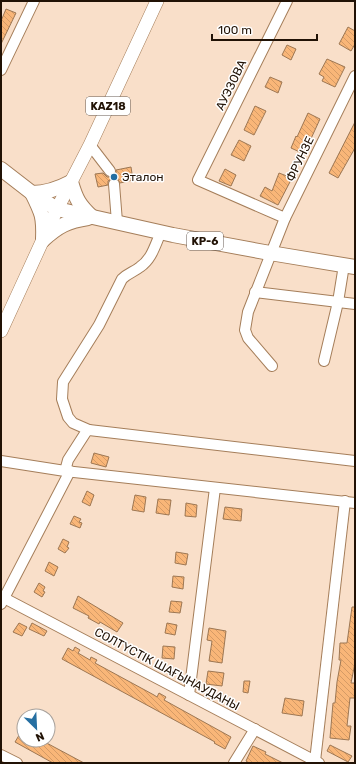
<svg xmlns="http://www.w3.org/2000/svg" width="356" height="764" font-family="Rubik,sans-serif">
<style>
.building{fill:url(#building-back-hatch);stroke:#9d7753}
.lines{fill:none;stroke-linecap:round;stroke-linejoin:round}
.minor-casing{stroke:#a57e5a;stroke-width:12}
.major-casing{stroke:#a57e5a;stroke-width:14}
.highway-casing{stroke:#a57e5a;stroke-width:16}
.minor{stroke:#fff;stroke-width:10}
.major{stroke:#fff;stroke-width:13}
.highway{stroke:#fff;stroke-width:14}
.poi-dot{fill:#256fa2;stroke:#fff;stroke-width:1.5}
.labels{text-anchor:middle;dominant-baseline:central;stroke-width:3;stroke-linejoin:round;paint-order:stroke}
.shield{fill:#fff;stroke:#645950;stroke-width:1}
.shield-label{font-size:11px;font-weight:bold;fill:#211205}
.street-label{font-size:12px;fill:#211205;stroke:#fff}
.poi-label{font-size:12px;fill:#211205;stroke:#fff;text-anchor:start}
</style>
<defs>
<pattern id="building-back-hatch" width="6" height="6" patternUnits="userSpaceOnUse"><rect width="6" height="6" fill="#f9b678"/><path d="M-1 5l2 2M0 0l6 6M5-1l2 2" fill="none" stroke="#d59b66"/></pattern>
</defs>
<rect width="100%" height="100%" fill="#f9dfc9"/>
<g class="building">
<path d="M6 9 16 13 1 44V21Z"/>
<path d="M348 27 355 31V44L351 51 339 44Z"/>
<path d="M287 45 296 49 291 60 282 55Z"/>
<path d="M327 59 345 67 335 87 322 81 324 77 319 74Z"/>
<path d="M270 77 282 82 278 93 265 87Z"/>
<path d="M255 106 266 111 254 135 244 130Z"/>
<path d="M308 113 320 119 304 154 291 148 296 136 297 137Z"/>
<path d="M355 122V148L338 178 329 173Z"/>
<path d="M239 140 251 146 244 161 231 155Z"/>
<path d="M131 167 133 180 120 183 117 178H113L108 181V185L98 187 95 174 103 173 107 177H111L116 174V170Z"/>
<path d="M225 169 236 175 231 186 219 181Z"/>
<path d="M279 173 292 178 278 205 260 196 265 187 272 191Z"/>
<path d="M94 453 109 457 106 467 91 463Z"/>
<path d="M87 491 94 495 90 506 82 502Z"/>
<path d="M135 495 146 497 144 512 132 510Z"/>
<path d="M158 499 171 500 169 515 156 513Z"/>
<path d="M186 503 197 505 196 517 185 516Z"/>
<path d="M225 507 242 509 241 521 223 519Z"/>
<path d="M74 516 81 519 79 522 82 523 80 528 70 524Z"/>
<path d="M63 539 69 542 67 547 69 548 65 553 58 549Z"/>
<path d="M176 552 188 554 186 565 175 563Z"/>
<path d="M49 562 58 567 54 576 45 571Z"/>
<path d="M173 576 184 577 183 589 172 587Z"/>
<path d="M39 583 45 587 43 591 45 592 42 597 34 592Z"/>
<path d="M78 596 123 623 117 632 100 622 99 624 88 618 89 616 73 608Z"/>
<path d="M171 601 182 602 180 613 169 612Z"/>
<path d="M352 607H355V663L351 683H355V698H350L347 726H351L349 740 330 738 333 703H335L337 682 341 660H339L340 643H347Z"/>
<path d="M19 623 27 627 22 636 13 632Z"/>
<path d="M32 623 47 631 44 636 29 629Z"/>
<path d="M167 623 177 625 175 635 165 633Z"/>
<path d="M209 628 226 631 222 663 209 661 212 641 207 640Z"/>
<path d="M163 646 175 647 174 659 162 658Z"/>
<path d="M75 647 80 650 78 653 90 660 91 657 97 660 95 663 154 695 157 697 159 693 166 697 164 700 231 737 225 749 214 743 215 742 62 659 68 648 73 651Z"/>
<path d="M208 671 224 673 222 686 206 684Z"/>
<path d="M244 681H250L248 693 243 692Z"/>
<path d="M285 698 304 701 302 716 282 713Z"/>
<path d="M24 727V740H41L84 763H53L15 742Z"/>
<path d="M330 745 352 756 348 762 327 751Z"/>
<path d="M253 746 266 752 265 754 283 763H249L246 761Z"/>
</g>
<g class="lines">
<g class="minor-casing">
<g id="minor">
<path d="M1 70 34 1"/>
<path d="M90 145 110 171"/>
<path d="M114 184 117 222"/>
<path d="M285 218 198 180 287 1"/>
<path d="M255 292 355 304"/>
<path d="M324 361 338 302 344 265"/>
<path d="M272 366 248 338 245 330 248 312 285 218 355 76"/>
<path d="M89 430 73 423 68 417 62 399 63 382 99 325 122 279C128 273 134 272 140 267 152 259 155 245 161 232"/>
<path d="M1 461 65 471 355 503"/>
<path d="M65 471 68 460 86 432 89 430 355 461"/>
<path d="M4 598 319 763"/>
<path d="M1 604 70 471"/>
<path d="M189 695 215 488"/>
<path d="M1 755 17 763"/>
<path d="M315 761 345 501"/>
<path d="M234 763 255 729"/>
</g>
</g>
<g class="major-casing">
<path id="major" d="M1 331 57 209 90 145 157 1"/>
</g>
<g class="highway-casing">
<g id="highway">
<path d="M1 169 32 193 57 209 173 235 270 253 355 267"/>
<path d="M43 240C44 217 42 213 32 193 47 193 58 189 71 182 76 199 79 205 92 217"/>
<path d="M43 240C58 226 68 221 88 218"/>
</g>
</g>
<use href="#minor" class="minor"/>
<use href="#major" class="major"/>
<use href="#highway" class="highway"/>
</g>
<circle class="poi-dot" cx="114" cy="177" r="4"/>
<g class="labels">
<g class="shield">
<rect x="86" y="97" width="44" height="18" rx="3"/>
<rect x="187" y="232" width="36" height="18" rx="3"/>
</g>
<g class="shield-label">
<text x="108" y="106">KAZ18</text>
<text x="205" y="241">KP-6</text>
</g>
<g class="street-label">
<text transform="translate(231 85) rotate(-64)">АУЭЗОВА</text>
<text transform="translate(300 159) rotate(-64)">ФРУНЗЕ</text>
<text transform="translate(167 669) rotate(28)">СОЛТҮСТІК ШАҒЫНАУДАНЫ</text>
</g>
<g class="poi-label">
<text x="122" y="177">Эталон</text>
</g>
</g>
<rect width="356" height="764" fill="none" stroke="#211205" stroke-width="4"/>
<g transform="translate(36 728) rotate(156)"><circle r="19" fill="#ffffff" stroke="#a6a09b"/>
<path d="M0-3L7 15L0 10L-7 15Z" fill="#256fa2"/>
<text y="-6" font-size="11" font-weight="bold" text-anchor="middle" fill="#211205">N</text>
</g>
<path d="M212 34v6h105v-6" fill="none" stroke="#211205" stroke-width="2"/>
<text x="218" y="34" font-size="12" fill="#211205" stroke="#ffffff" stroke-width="3" paint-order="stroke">100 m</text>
</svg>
